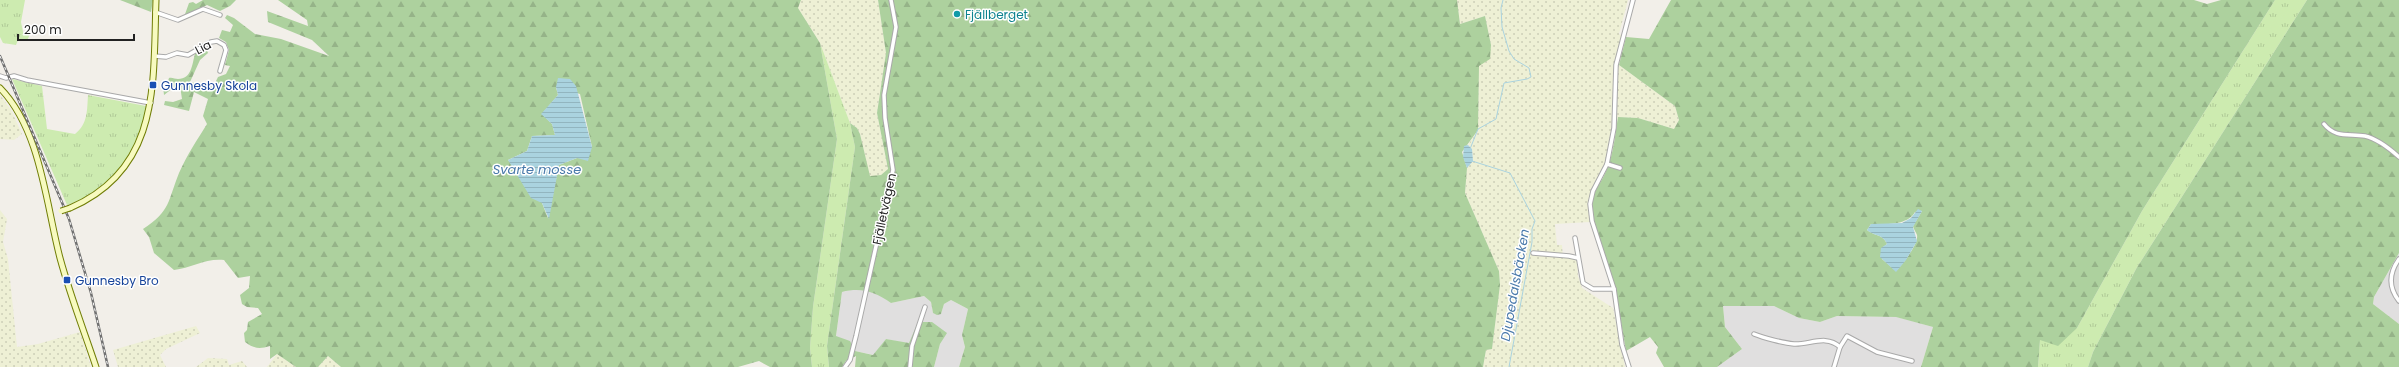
<svg xmlns="http://www.w3.org/2000/svg" width="2399" height="367" font-family="Poppins,sans-serif">
<style>
.residential{fill:#e0dfdf}
.farmland{fill:url(#farmland-dots)}
.grass{fill:url(#grass-tufts)}
.forest{fill:url(#forest-firs);fill-rule:evenodd}
.water{fill:url(#water-rules)}
.lines{fill:none;stroke-linecap:round;stroke-linejoin:round}
.stream{stroke:#aad3df;stroke-width:1}
.street-casing{stroke:#a9a9a9;stroke-width:5.5}
.secondary-casing{stroke:#707d05;stroke-width:7}
.street{stroke:#fff;stroke-width:3.5}
.secondary{stroke:#f7fabf;stroke-width:5}
.rail-casing{stroke:#707070;stroke-width:2.5}
.rail{stroke:#fff;stroke-width:1;stroke-dasharray:3;stroke-linecap:butt}
.secondary-bridge-casing{stroke:#707d05;stroke-width:7;stroke-linecap:butt}
.secondary-bridge{stroke:#f7fabf;stroke-width:5}
.culture-dot{fill:#0f9aa8;stroke:#fff;stroke-width:1.5}
.transit-dot{fill:#1a4fb4;stroke:#fff;stroke-width:1.5}
.labels{text-anchor:middle;dominant-baseline:central;stroke-width:3;stroke-linejoin:round;paint-order:stroke}
.culture-label{font-size:12px;fill:#0d838f;stroke:#fff;text-anchor:start}
.street-label{font-size:12px;fill:#222;stroke:#fff}
.transit-label{font-size:12px;fill:#164399;stroke:#fff;text-anchor:start}
.water-label{font-size:13px;font-style:italic;fill:#4a7aab;stroke:#fff}
</style>
<defs>
<pattern id="farmland-dots" width="8" height="8" patternUnits="userSpaceOnUse"><rect width="8" height="8" fill="#eef0d5"/><path d="M2 2h.1M6 6h.1" fill="none" stroke="#ccceb7" stroke-width="1.8" stroke-linecap="round"/></pattern>
<pattern id="grass-tufts" width="24" height="20" patternUnits="userSpaceOnUse"><rect width="24" height="20" fill="#cdebb0"/><path d="M3 7l-1-3M5 7V3M7 7l1-3M15 17l-1-3M17 17v-4M19 17l1-3" fill="none" stroke="#b0c997"/></pattern>
<pattern id="forest-firs" width="22" height="20" patternUnits="userSpaceOnUse"><rect width="22" height="20" fill="#add19e"/><path d="M5 1l3.5 6h-7zM16 11l3.5 6h-7z" fill="#95b388"/></pattern>
<pattern id="water-rules" width="6" height="5" patternUnits="userSpaceOnUse"><rect width="6" height="5" fill="#aad3df"/><path d="M0 2.5h6" fill="none" stroke="#92b5bf"/></pattern>
</defs>
<rect width="100%" height="100%" fill="#f2efe9"/>
<g class="residential">
<path d="M2399 253V324L2373 304 2374 297Z"/>
<path d="M855 289 876 292 891 303 924 296 931 302 933 313 941 314 944 304 951 300 968 309 962 335 965 347 959 367H934L940 344 946 333 913 335 909 344 886 339 874 355 855 351 836 337 842 292Z"/>
<path d="M1723 306H1774L1799 318 1820 322 1837 316 1897 317 1933 327 1921 367H1717L1742 349 1725 327Z"/>
</g>
<g class="farmland">
<path d="M801 0H878L886 53 877 113 888 170 881 175 870 177 860 134 857 128 850 123 820 43 798 8Z"/>
<path d="M1457 0H1628L1619 34 1626 37 1619 65 1675 106 1679 120 1674 129 1638 118 1618 117 1614 143 1607 169 1602 178 1590 222 1555 224 1557 245H1562L1563 257H1570L1577 261 1578 276 1582 288 1613 308 1625 367H1483L1486 350 1492 349 1500 285 1499 271 1465 193 1467 168 1473 161 1472 149 1468 145 1478 130 1479 66 1491 45 1485 16 1460 24Z"/>
<path d="M0 95 11 110 22 134 14 140 0 139Z"/>
<path d="M0 210 7 219 3 242 8 259 17 347 38 344 80 332 91 367H0Z"/>
<path d="M196 326 200 333 166 349 160 355 166 367H118L113 350Z"/>
<path d="M277 354 296 367H267Z"/>
<path d="M328 356 341 367H318Z"/>
<path d="M208 358 227 359 229 365 242 361 247 367H196Z"/>
</g>
<g class="grass">
<path d="M0 0H25L21 22 23 32 30 34 27 41 18 40 16 45 3 43 0 37Z"/>
<path d="M2275 0H2307L2136 269 2093 352 2088 367H2038L2040 339 2077 328 2142 211Z"/>
<path d="M820 43 850 123 855 147 827 346 829 367H812L810 348 813 307 837 139Z"/>
<path d="M12 79 42 86 47 129 75 134C88 124 87 110 88 95L146 106C149 114 144 124 140 132 125 167 105 193 67 205Z"/>
</g>
<g class="forest">
<path d="M120 0H153L151 12Z"/>
<path d="M203 0H236L230 6 220 11 207 5 184 17 189 3 193 2 196 4Z"/>
<path d="M278 0H801L798 8 820 43 837 139 813 307 810 348 812 367H770L759 361 738 367H341L328 356 318 367H296L277 354 270 359V346C260 349 254 349 245 342L244 333 247 330 248 322 262 314 258 308 247 307 242 304 240 295 249 288 250 276 238 278 224 260C206 258 191 268 174 270L154 253 149 237 143 229C171 211 168 200 179 173 187 155 197 140 207 124L203 116 208 99 194 92 189 111 164 105 165 101 173 102 182 99 180 86 173 88 164 95 163 86 167 84 169 78C172 77 175 79 178 79 192 79 192 64 195 54L206 47 208 53 200 60 190 82 213 87 218 77 226 74 230 66 225 65 229 50 226 42 219 38 222 30 230 32 233 25 225 18 227 15 234 18 255 34 281 39 329 56 312 40 268 22 267 11 308 26 307 20ZM556 87 580 94 592 147 577 158 559 165 548 218 542 203 508 160 527 151 532 136 555 135 552 124 542 114 558 95Z"/>
<path d="M878 0H1457L1460 24 1485 16 1491 45 1490 59 1479 66 1478 130 1462 152 1467 168 1465 193 1499 271 1500 285 1492 349 1486 350 1483 367H959L965 347 962 335 968 309 951 300 944 304 941 314 937 315 933 313 931 302 924 296 891 303C875 292 862 287 842 292L836 336 850 341 855 351 873 355 886 339 909 343 918 322H932L947 333 940 344 934 367H855L856 356 846 361 842 367H829L827 346 855 147 850 123 857 128 860 134 870 176 881 175 888 169 877 113 886 53Z"/>
<path d="M1671 0H2194L2207 4 2221 0H2275L2142 211 2077 328 2058 346 2040 340 2038 367H1921L1933 327 1896 317 1837 316 1820 322 1799 318 1774 306H1723L1725 327 1742 349 1717 367H1664L1656 353 1658 347 1650 337 1626 351 1618 305 1592 215C1592 187 1598 191 1607 169 1614 152 1615 134 1618 117L1638 118 1674 129 1679 120 1675 106 1619 65 1626 37 1649 39ZM1922 211 1913 226C1914 230 1916 232 1917 235 1919 244 1902 265 1896 271L1882 259 1881 249 1887 244C1883 234 1874 236 1867 230L1871 224C1885 224 1907 226 1915 212Z"/>
<path d="M2307 0H2399V253L2374 297 2373 304 2399 324V367H2088L2093 352 2136 269Z"/>
</g>
<g class="water">
<path d="M558 78 570 79 576 86 592 147 588 161 577 158 559 165 549 219 542 203 531 198 508 160 527 151 532 136 555 135 552 124 541 114 558 95 556 87Z"/>
<path d="M1468 145 1472 149 1473 161 1467 168 1463 157 1464 146Z"/>
<path d="M1918 209 1922 211 1913 227 1917 241 1906 260 1896 272 1880 257 1881 248 1887 244C1883 234 1874 236 1867 230L1871 224 1902 223 1911 218Z"/>
</g>
<g class="lines">
<g class="stream">
<path d="M1470 149 1478 129 1496 119 1504 83 1527 79 1531 77 1529 68 1514 59 1509 51 1502 27 1501 8 1503 0"/>
<path d="M1472 161 1510 173 1535 221 1532 229V242L1509 367"/>
</g>
<g class="street-casing">
<g id="street">
<path d="M155 12 178 20 203 9 220 15"/>
<path d="M154 56 166 57 177 53 188 55 211 42 217 41 224 45 226 50 220 71"/>
<path d="M0 76 6 78 14 76 27 80 151 103"/>
<path d="M2324 124C2336 139 2350 133 2365 136 2378 139 2389 148 2399 157"/>
<path d="M1607 164 1620 168"/>
<path d="M1575 238 1583 283 1593 289H1614"/>
<path d="M1533 253 1569 256 1578 258"/>
<path d="M2399 259C2389 273 2388 287 2399 301"/>
<path d="M1754 334C1764 338 1783 343 1794 344 1809 345 1826 334 1840 347L1834 367"/>
<path d="M1840 347 1847 336 1877 352 1912 361"/>
<path d="M845 367 850 360 856 336 893 170 885 118 884 95 896 27 891 0"/>
<path d="M910 367 912 346 925 307"/>
<path d="M1629 367 1622 345 1614 289 1592 221 1590 204 1593 191 1607 164 1614 128 1616 65 1633 0"/>
</g>
</g>
<g class="secondary-casing">
<g id="secondary">
<path d="M0 88C41 130 46 205 60 258 70 295 84 331 96 367"/>
<path d="M70 208C161 169 153 83 156 0"/>
</g>
</g>
<use href="#street" class="street"/>
<use href="#secondary" class="secondary"/>
<g class="rail-casing">
<path id="rail" d="M0 56 69 219 91 293 108 367"/>
</g>
<use href="#rail" class="rail"/>
<g class="secondary-bridge-casing">
<path id="secondary-bridge" d="M61 211 70 208"/>
</g>
<use href="#secondary-bridge" class="secondary-bridge"/>
</g>
<circle class="culture-dot" cx="957" cy="14" r="4"/>
<g class="transit-dot">
<rect x="149" y="81" width="8" height="8" rx="2"/>
<rect x="63" y="276" width="8" height="8" rx="2"/>
</g>
<g class="labels">
<g class="culture-label">
<text x="965" y="14">Fjällberget</text>
</g>
<g class="street-label">
<text transform="translate(203 47) rotate(-27)">Lia</text>
<text transform="translate(884 209) rotate(-78)">Fjälletvägen</text>
</g>
<g class="transit-label">
<text x="161" y="85">Gunnesby Skola</text>
<text x="75" y="280">Gunnesby Bro</text>
</g>
<g class="water-label">
<text x="537" y="169">Svarte mosse</text>
<text transform="translate(1515 285) rotate(-80)">Djupedalsbäcken</text>
</g>
</g>
<path d="M18 34v6h116v-6" fill="none" stroke="#222222" stroke-width="2"/>
<text x="24" y="34" font-size="12" fill="#222222" stroke="#ffffff" stroke-width="3" paint-order="stroke">200 m</text>
</svg>
